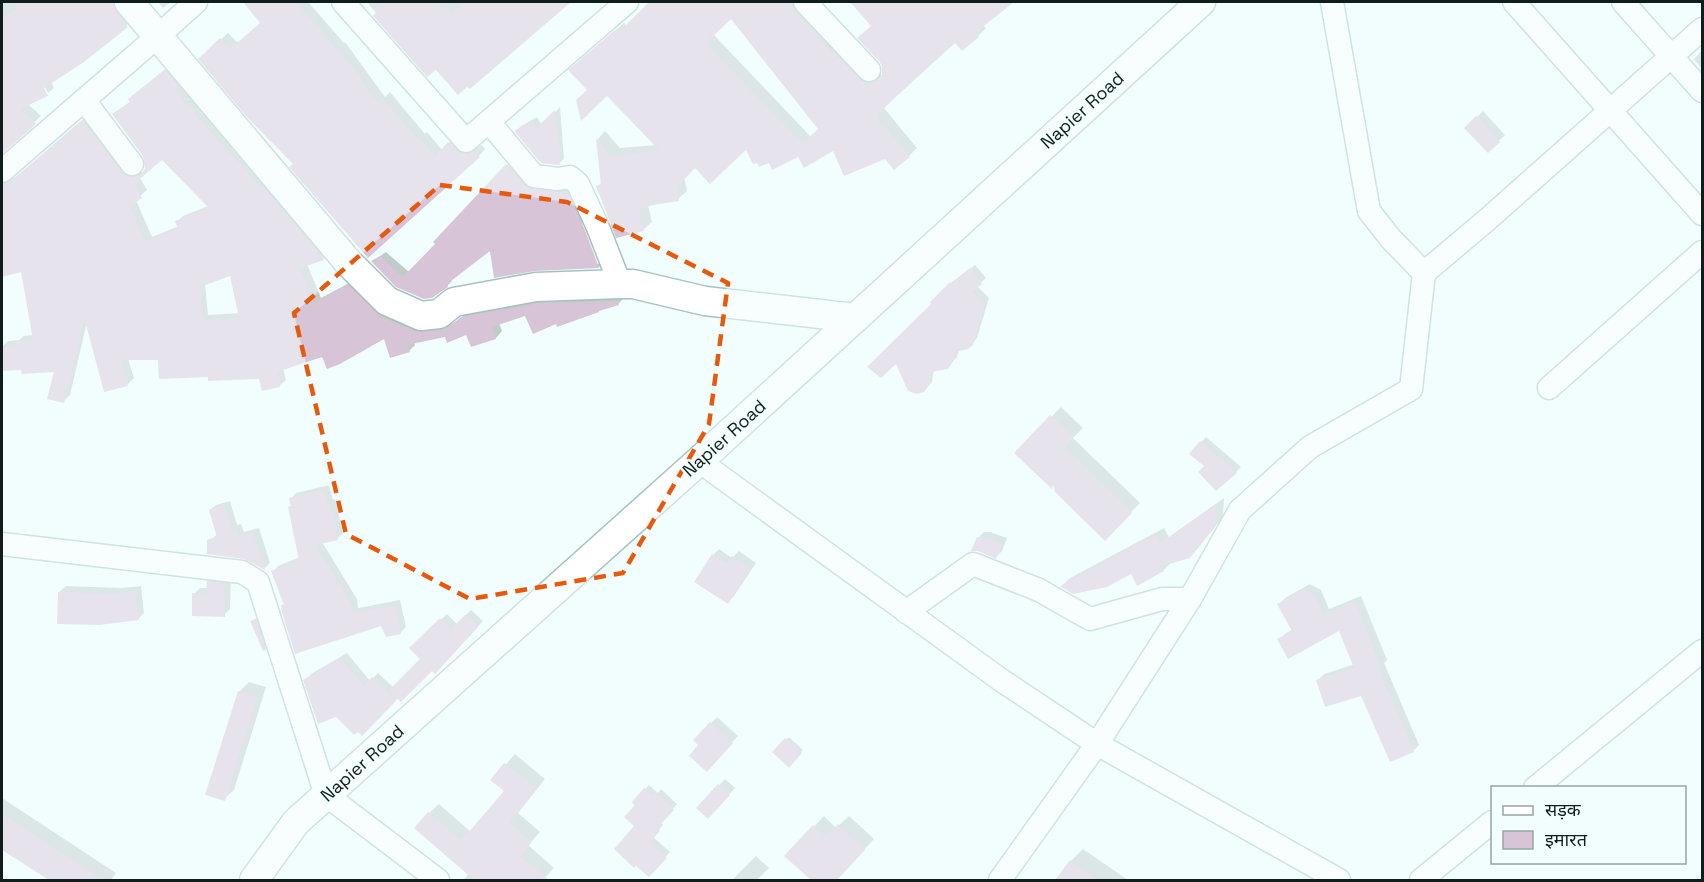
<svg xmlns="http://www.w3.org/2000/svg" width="1704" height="882" font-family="'Space Grotesk','Noto Sans Devanagari',sans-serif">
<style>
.shadow{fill:#0003;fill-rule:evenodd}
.building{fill:#d8c4d7;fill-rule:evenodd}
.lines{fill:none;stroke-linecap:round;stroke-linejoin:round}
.minor-casing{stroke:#a4c3bf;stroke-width:25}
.tertiary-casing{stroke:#a4c3bf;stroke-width:31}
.minor{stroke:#fff;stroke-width:22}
.tertiary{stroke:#fff;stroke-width:28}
.marked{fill:none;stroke:#e8590c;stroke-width:4.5;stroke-dasharray:12 8;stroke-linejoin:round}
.labels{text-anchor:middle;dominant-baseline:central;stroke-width:5;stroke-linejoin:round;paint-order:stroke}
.street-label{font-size:18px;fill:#111d1c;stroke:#f2fefd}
</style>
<rect width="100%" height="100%" fill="#f2fefd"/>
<g class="shadow">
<path d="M2 2H121L134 19 83 61 51 82 54 88 48 93 42 81 45 94H47L28 104 41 116 2 152V147L10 141 2 129Z"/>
<path d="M158 2H171L163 8Z"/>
<path d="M245 2H308L344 43 345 42 385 97 390 92 425 134 427 132 442 150 456 136 468 147 476 148 482 145 485 149 479 156 294 164 200 59 228 33 238 43 262 23Z"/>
<path d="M367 2H569L470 87 436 68 377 14Z"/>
<path d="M661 2H803L874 75H881L883 74V66L873 26 852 2H1010L983 25 986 28 978 36 955 41 884 108 917 148 909 156 886 158 834 149 769 161 746 147 695 166 684 177 687 191 678 199 648 205 652 222 643 230 597 187 602 182 598 139 605 131 620 148 656 145 607 94 588 90 579 62 624 23 627 26 650 12ZM731 17 820 129 811 137 713 34Z"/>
<path d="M1702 50V69L1694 59Z"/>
<path d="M171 65 329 253 323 259 307 264 321 298 355 280 430 327 449 325 457 321 469 312 545 298H624L618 304 557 322 526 314 499 323 502 331 496 338 467 333 445 335 414 342 415 345 409 351 385 337 322 355 283 368 286 380 279 386 261 377 209 375 160 358 128 359 134 378 127 385 87 322 70 395 64 401 56 370 22 368 3 369 2 347 8 341 19 340 24 336 33 335 22 270 2 276V179H11L19 175 89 115 134 171 142 172 145 170 144 156 114 114 131 101 136 93ZM162 158 208 206 183 216 177 222 179 226 152 237 136 200 147 190 140 178ZM231 274 240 313 208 315 205 283Z"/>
<path d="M560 107 564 159 559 163 516 131 521 126 537 117 542 125Z"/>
<path d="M1483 111 1505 135 1488 151 1466 128Z"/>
<path d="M512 160 573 189 604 262 599 267 535 269 491 248 451 278 452 281 447 286 432 297 373 261 386 252 409 272 437 244 435 242ZM583 223 599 264H596L580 224Z"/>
<path d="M975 265 986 278 977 286 989 298 977 338 967 348 959 350 957 357 947 368 934 369 932 382 924 391 933 304 936 297 956 279 957 280Z"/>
<path d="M1061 407 1083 428 1073 438 1140 503 1105 538 1055 484 1052 487 1016 453Z"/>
<path d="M1206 437 1241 467 1236 472 1206 466 1201 442Z"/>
<path d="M329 485 333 500 335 499 343 533 337 539 322 542 357 599 358 608 400 600 406 627 400 633 382 624 283 606 285 604 273 572 278 566 300 557 289 507 292 505 291 499 296 493Z"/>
<path d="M1224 498 1223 517 1198 547 1172 561 1164 570 1138 584 1132 572 1062 586 1070 578 1164 528 1169 537Z"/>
<path d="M230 501 237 525 241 524 244 532 259 528 270 563 265 568 209 541 218 534 210 510 216 505Z"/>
<path d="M984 532H990L1007 538 1002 551 996 557 978 538Z"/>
<path d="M719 549 732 558 739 551 756 563 734 596 728 602 713 555Z"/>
<path d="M214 576 231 578 230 609 224 615 194 594 200 588H208V582Z"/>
<path d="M1310 584 1321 590 1329 609 1361 596 1387 660 1384 663 1419 745 1413 751 1362 694 1318 680 1324 674 1355 664 1340 629 1279 640 1285 634 1293 629 1279 605 1285 598Z"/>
<path d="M66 586 122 588 141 586 144 613 138 619 59 592Z"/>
<path d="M471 610 483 621 435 672 432 669 399 697 362 734 305 681 311 674 347 653 370 681 378 673 394 688 422 659 416 643 447 614 457 624Z"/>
<path d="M258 617 267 646 264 649 252 621Z"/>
<path d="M249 682 266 687 234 790 224 799 239 692Z"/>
<path d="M717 717 738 736 712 764 695 740Z"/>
<path d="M789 737 803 750 789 765 774 752Z"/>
<path d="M515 754 545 779 518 813 540 832 528 845 554 868 543 880H463L469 874 429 813 439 804 471 832 506 791 492 780Z"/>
<path d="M725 779 735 788 714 811 698 808Z"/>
<path d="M649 785 658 793 661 789 677 804 661 823 663 825 653 837 670 852 649 875 636 826 637 805 634 802Z"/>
<path d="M2 798 116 873 111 880H52L2 848Z"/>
<path d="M824 816 836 828 849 816 874 839 836 880H813L787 856Z"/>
<path d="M1083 849 1128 880H1057L1071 861Z"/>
<path d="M756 856 769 868 757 880H732Z"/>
</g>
<g class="building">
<path d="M11 2H113L116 12 128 27 84 62 44 88 48 96 20 109 36 124 2 154V18L17 10Z"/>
<path d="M243 2H296L336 49 338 48 377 102 382 98 417 139 419 138 435 156 448 142 461 154H468L474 151 480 157 368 258 289 167 293 164 246 116 198 59 220 38 230 49 260 23Z"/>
<path d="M383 2H442L452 13 465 2H571L470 89 467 87 458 95 436 70 427 77 373 16 376 13 374 9Z"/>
<path d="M649 2H790L795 11 835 57 837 55 860 80 866 83H872L878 80 882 74V66L879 61 857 38 871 26 850 2H1014L975 33 979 37 962 51 955 43 890 102 876 117 910 157 894 170 885 159 844 176 833 151 804 168 798 157 772 170 769 163 759 167 757 163 753 164 746 150 710 184 695 168 677 187 679 201 653 205 639 209 644 231 616 238 596 186 601 185 596 138 611 156 660 151 607 96 581 121 576 100 587 90 568 70 615 30 618 33ZM731 19 818 129 802 144 706 43Z"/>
<path d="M164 70 178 86 174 89 210 132 261 188 263 186 323 258 324 260 300 268 314 303 348 285 380 316 414 331 423 332 441 330 449 327 461 317 538 303 618 301 619 305 599 311V312L557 327 556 324 533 334 525 316 492 327 496 339 471 347 466 335 447 343 445 337 407 345 410 352 390 358 384 339 340 364 327 369 322 357 277 372 280 387 262 391 259 379 208 381V377L159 379 158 360H121L128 386 104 392 84 317 64 403 47 399 54 372 22 374 21 370 2 371V347L16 346V341L33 340 21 272 2 277V184L11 181 82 120 122 173 127 177H134L140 175 145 169V162L143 156 112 114 130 102 128 99ZM162 160 209 208 175 221 178 229 145 242 130 206 142 198 134 184ZM230 276 239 318 202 320 200 287Z"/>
<path d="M555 110 560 165H558L541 163 514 131 532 121 536 128Z"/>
<path d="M1476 116 1500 142 1488 153 1464 128Z"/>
<path d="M506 164 524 185 532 189 562 192V194H568L585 230 599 268 535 271 494 278 490 251 447 284 448 287 432 298 424 299 396 287 371 261 380 256 403 277 435 244 433 242Z"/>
<path d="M970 268 982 284 972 291 985 304 973 345 968 349 955 352 952 363 948 369 931 372 929 385 924 392 916 394 908 391 896 364 881 378 867 367 931 304 930 302 950 282 951 283Z"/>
<path d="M1050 415 1074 438 1065 448 1132 513 1105 541 1055 492 1053 482 1052 489 1014 453Z"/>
<path d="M1200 441 1237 473 1216 491 1198 472 1204 466 1189 454Z"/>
<path d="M323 490 327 504H330L338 540 315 545 352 605 353 613 395 605 401 634 386 637 381 626 295 654 281 609H282L281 605H284L271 571 299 560 288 507 290 506 291 507 289 498Z"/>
<path d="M1216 504 1215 527 1190 558 1162 566 1164 571 1137 586 1131 574 1107 587 1073 594 1060 586 1155 535 1160 544Z"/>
<path d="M224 505 232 530 236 528 238 537 253 532 265 570 244 559 207 554V540L216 537V534L209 510Z"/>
<path d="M977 537H983L1002 544 996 559 978 551H971Z"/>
<path d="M712 554 726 564 732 556 751 570 728 604 694 582Z"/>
<path d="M207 581 225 584V617L192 616V593L206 594Z"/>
<path d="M1303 589 1315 596 1323 614 1354 601 1381 667 1378 669 1414 752 1390 762 1361 696 1325 707 1316 680 1354 668 1339 631 1288 659 1277 639 1292 631 1277 604Z"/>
<path d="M135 591 139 620 99 625 57 624 58 592 115 594Z"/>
<path d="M465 615 478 627 435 674 432 671 401 702 389 690 420 659 409 648 440 618 451 629Z"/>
<path d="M256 619 266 650 263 651 250 621Z"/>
<path d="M340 658 364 686 372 677 396 701 362 736 358 732 354 735 336 717 318 724 303 680Z"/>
<path d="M238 691 257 697 225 801 205 795Z"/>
<path d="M710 722 733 743 707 772 689 756 698 745 693 740Z"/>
<path d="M785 738 802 753 789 768 772 752Z"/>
<path d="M504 763 537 789 509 823 532 842 520 856 549 880H474L414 828 428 812 461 841 504 791 490 780Z"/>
<path d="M718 784 730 795 708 819 696 808Z"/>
<path d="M644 788 652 796 656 793 674 810 657 828 660 831 650 842 667 858 649 877 636 866 634 868 614 849 634 826 624 817 635 805 632 802Z"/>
<path d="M2 814 104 880H49L2 850Z"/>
<path d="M838 824 865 850 837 880H811L784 856 813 825 826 837Z"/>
<path d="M1070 860 1098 880H1055Z"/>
</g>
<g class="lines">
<g class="minor-casing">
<g id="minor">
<path d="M343 2 466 141 627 2"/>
<path d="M805 2 869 70"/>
<path d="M1514 2 1702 214"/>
<path d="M1623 2 1702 91"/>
<path d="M84 100 132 164"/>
<path d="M489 122 534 176 558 179 570 177 578 184 597 225 620 284"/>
<path d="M2 171 158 36 196 2"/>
<path d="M1424 273 1488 219 1702 29"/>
<path d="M1549 388 1702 252"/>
<path d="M699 461 1001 680 1097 744 1339 880"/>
<path d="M2 544 242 572 258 582 326 795 438 880"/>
<path d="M906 612 973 564 1039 590 1090 619 1162 599H1190"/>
<path d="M1535 788 1702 651"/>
<path d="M1000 880 1097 744 1190 599 1240 510 1310 447 1411 389 1424 273 1391 239 1369 211 1332 2"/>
<path d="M1421 880 1492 822"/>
</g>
</g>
<g class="tertiary-casing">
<g id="tertiary">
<path d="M129 2 348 262 387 301 421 316 439 314 454 302 536 287 620 284H633L705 301 855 318"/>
<path d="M254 880 296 822 699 461 1201 2"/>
</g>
</g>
<use href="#minor" class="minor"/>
<use href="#tertiary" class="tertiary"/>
</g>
<path d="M0 0H1704V882H0ZM440 185 567 202 728 283 709 424 623 573 470 599 346 534 294 313Z" fill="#f2fefd" fill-opacity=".55" fill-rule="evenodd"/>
<path class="marked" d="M440 185 567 202 728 283 709 424 623 573 470 599 346 534 294 313Z"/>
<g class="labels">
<g class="street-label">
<text transform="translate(1082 110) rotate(-42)">Napier Road</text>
<text transform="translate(724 438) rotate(-42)">Napier Road</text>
<text transform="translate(362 763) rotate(-42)">Napier Road</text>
</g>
</g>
<rect width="1704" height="882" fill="none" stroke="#111d1c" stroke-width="6"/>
<rect x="1491" y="786" width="195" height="78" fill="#f2fefd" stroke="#98a4a3" stroke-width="1.5"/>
<rect x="1503" y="806" width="30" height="9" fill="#ffffff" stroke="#98a4a3" stroke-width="1.5"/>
<text x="1545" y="816" font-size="18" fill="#111d1c">सड़क</text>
<rect x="1503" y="831" width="30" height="18" fill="#d8c4d7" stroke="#98a4a3" stroke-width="1.5"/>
<text x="1545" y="846" font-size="18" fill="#111d1c">इमारत</text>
</svg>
